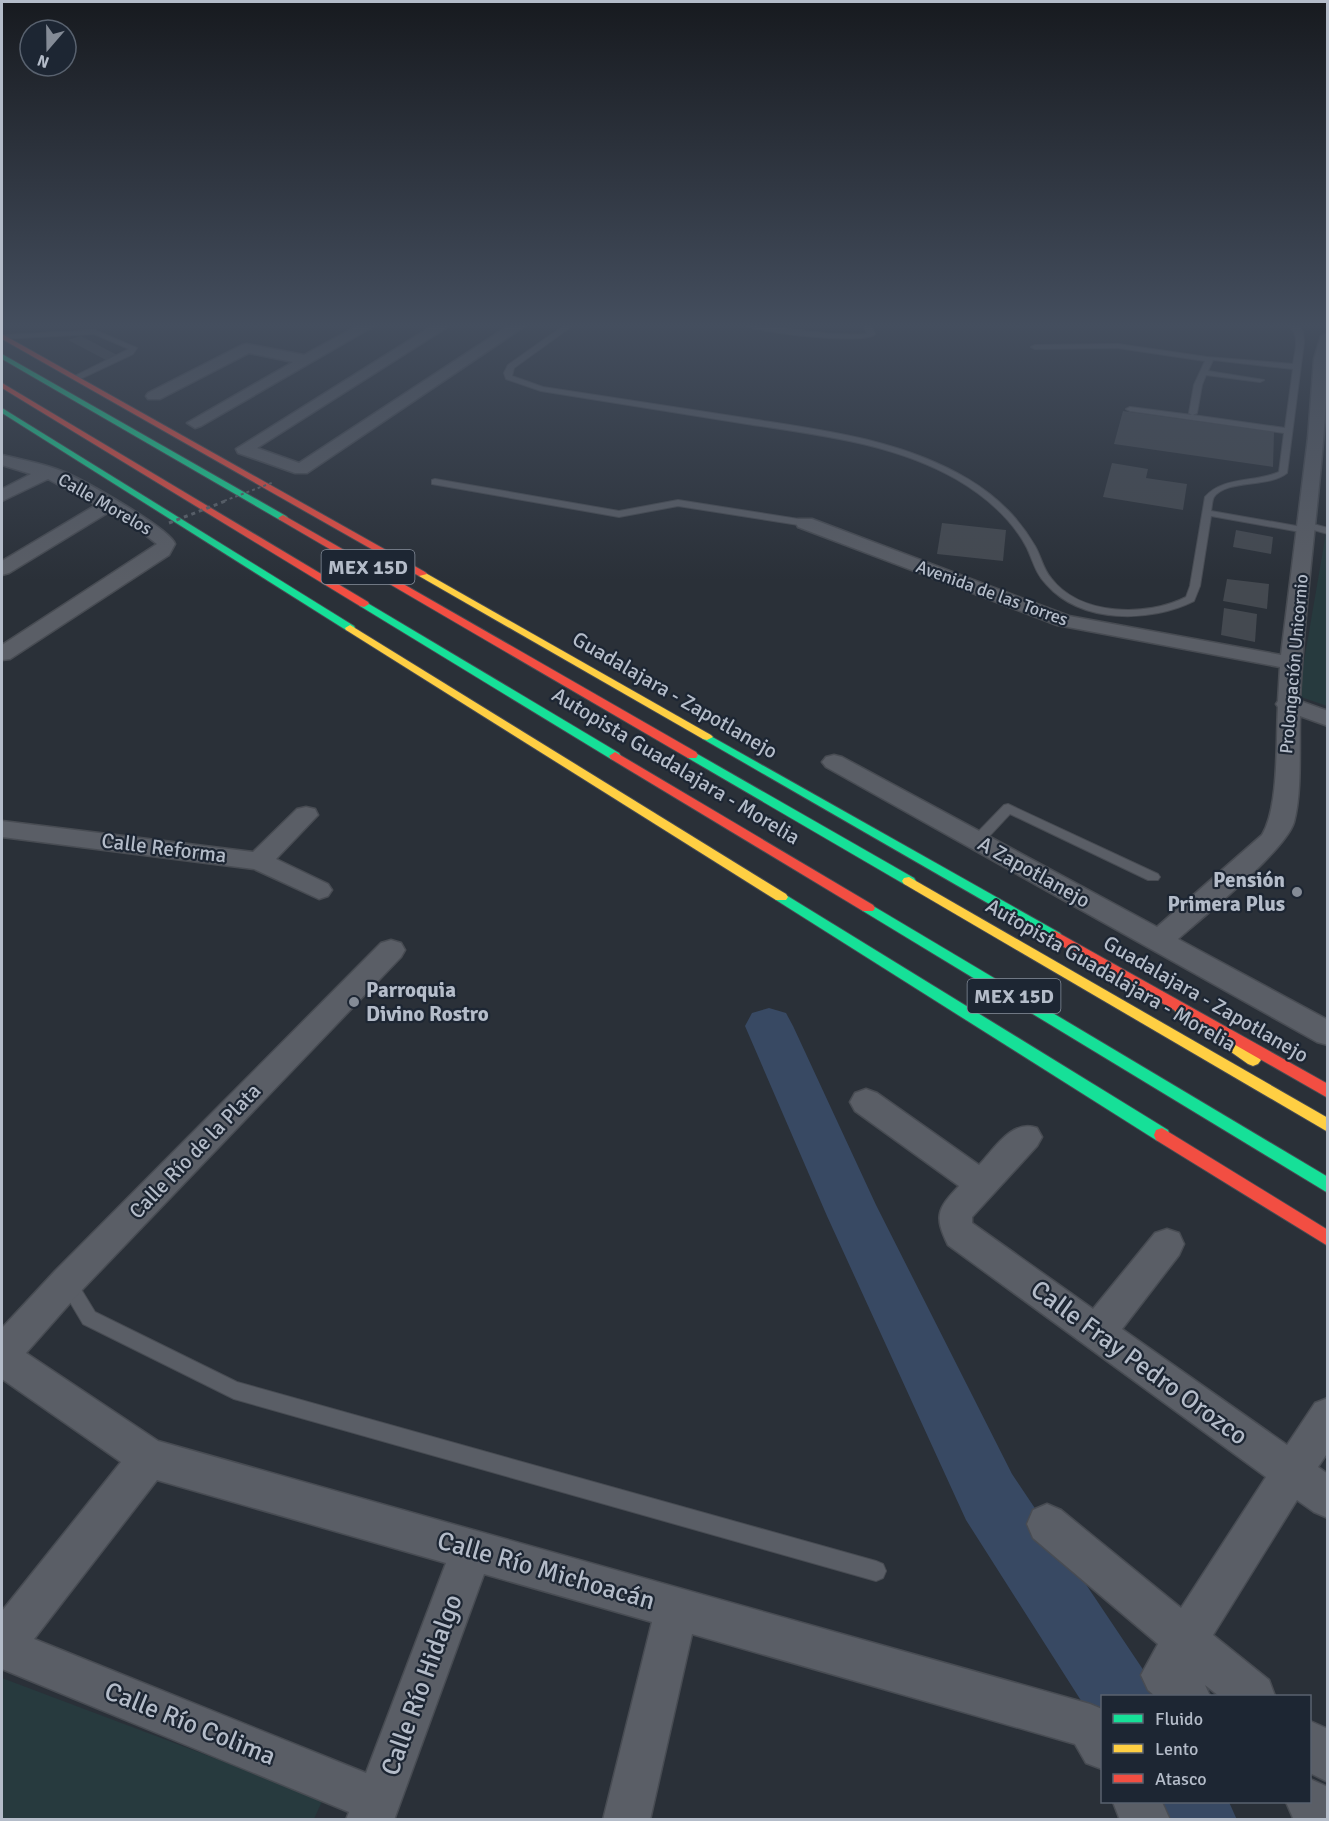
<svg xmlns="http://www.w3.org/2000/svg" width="1329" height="1821" font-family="Signika,sans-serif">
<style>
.green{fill:#273a3e}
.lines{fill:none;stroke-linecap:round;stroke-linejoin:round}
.river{fill:#384963;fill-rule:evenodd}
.building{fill:#444950}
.lane-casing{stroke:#484c53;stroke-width:2}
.street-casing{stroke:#484c53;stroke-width:3}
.fast-casing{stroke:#484c53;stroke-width:2}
.slow-casing{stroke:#484c53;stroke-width:2}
.jam-casing{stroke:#484c53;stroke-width:2}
.lane{fill:#5a5e66;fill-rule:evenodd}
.street{fill:#5a5e66;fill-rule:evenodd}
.fast{fill:#16e098;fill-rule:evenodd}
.slow{fill:#ffcf43;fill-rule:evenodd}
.jam{fill:#f24e42;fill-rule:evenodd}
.path-bridge-far1{stroke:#5d636a;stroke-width:2;stroke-dasharray:3 3;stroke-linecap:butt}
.path-bridge{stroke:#5d636a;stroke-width:3;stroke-dasharray:4 4;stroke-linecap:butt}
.poi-dot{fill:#848b96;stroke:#1d2633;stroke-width:2}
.labels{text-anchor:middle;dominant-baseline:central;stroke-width:4.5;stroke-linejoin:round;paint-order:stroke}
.far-street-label{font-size:18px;fill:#b4bcc9;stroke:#1d2633}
.shield{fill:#1d2633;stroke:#878f9c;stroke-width:1.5}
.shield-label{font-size:20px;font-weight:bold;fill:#b4bcc9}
.street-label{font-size:21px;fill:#b4bcc9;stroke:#1d2633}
.poi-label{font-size:21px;font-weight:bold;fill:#b4bcc9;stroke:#1d2633;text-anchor:end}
.near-street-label{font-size:26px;fill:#b4bcc9;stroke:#1d2633}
</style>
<rect width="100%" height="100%" fill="#2a3038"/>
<g class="green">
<path d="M1327 527V706L1298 696Z"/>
<path d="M2 1678 323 1799 314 1819H2Z"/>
</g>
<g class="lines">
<g class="river">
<path d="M769 1008 786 1013 793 1026 876 1205 1012 1474 1144 1671 1154 1696H1102V1725L1094 1721 966 1520 827 1216 745 1026 752 1013Z"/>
<path d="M1149 1802H1229L1237 1820H1157Z"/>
</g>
</g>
<g class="building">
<path d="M81 336 119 356 106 360 68 340Z"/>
<path d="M1123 411 1274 432 1273 467 1114 444Z"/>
<path d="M1112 463 1148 469 1146 478 1187 484 1183 510 1103 497Z"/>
<path d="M942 523 1006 530 1003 561 937 554Z"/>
<path d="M1236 530 1273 537 1271 554 1233 547Z"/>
<path d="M1227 579 1269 584 1267 609 1223 601Z"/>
<path d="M1224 608 1257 614 1255 642 1221 635Z"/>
</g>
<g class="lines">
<g class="lane-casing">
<g id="lane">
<path d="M563 326H572L514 368 512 376 543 387C610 397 678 408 745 418 821 430 901 439 968 479 995 495 1019 518 1035 546 1041 556 1043 569 1051 578 1080 616 1147 617 1186 597L1190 586 1205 497C1224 476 1254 483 1279 472L1284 433 1130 411 1126 409 1130 407 1192 415 1189 413 1194 385 1205 361 1118 348 1035 349 1031 347 1035 345 1118 344 1207 357 1293 364C1295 351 1300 337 1290 326H1298L1303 331 1304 342 1287 473C1269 488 1227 479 1214 497 1212 500 1212 507 1211 511L1302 527 1303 523 1306 522 1328 528V534L1310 529 1309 532 1306 533 1211 516 1200 586 1194 601C1150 623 1081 624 1046 584 1036 574 1033 561 1027 548 1012 519 985 496 956 479 893 443 818 435 747 424 678 413 610 402 541 391L506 379 504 373 508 365ZM1213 360 1293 369 1285 428 1193 415 1197 413 1202 385 1206 375 1260 382 1264 380 1208 371Z"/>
<path d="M747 326C788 326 827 337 867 334L864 326H872L875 334C865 345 761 333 747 326Z"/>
<path d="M95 330 137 348 133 354 78 380H75V376L129 349 94 334 2 339 3 335Z"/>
<path d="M435 479 619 511 678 500 805 520 810 523 805 526 678 506 619 517 432 484V480Z"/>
<path d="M1008 804 1158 874 1160 877 1158 880H1148L1010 814 982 844H972L971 841 972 838 1004 805Z"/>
<path d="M67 1274 73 1276 95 1312 237 1382 876 1561 883 1564 886 1571 883 1578 876 1581 234 1399 83 1324 58 1282 61 1276Z"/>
</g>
</g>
<g class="street-casing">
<g id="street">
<path d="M357 326H374L201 426 195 428 187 423 293 362 249 353 160 399H148L146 396 148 393 242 345 247 344 304 355Z"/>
<path d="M432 326H449L257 448 299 463 508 326H525L307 473H295L238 453 236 449Z"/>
<path d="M1328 332C1328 456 1305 578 1300 701L1328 711V726L1300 716C1299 748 1302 793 1294 822 1286 850 1204 916 1178 939L1328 1020V1045L1317 1042 826 767 822 762 826 757 834 755 842 757 1157 927 1262 835C1279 807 1276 742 1278 707L1276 704 1278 701 1280 667 1057 625 798 527 796 523 798 519H812L1069 616 1281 655 1308 438 1314 359 1321 336Z"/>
<path d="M2 455C23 460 45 464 64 472 83 480 171 529 175 544L169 555 10 659 2 660V645L157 544 139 530 109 512 9 573 2 575V561L96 505 48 479 2 501V489L31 474 2 465Z"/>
<path d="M306 807 315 809 318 815 276 859 328 884 332 890 328 896 319 899 254 869 2 837V821L253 852 297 809Z"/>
<path d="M391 940 401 943 405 950 401 957 79 1293 26 1353 158 1441 1090 1704 1102 1709V1769L1086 1763 1075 1744 692 1634 650 1820H603L652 1622 484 1574 394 1820H346L349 1812 2 1669V1611L121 1462 2 1379V1328L55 1271 381 943ZM157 1480 446 1563 366 1773 34 1639Z"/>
<path d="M866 1089 877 1093 979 1165C995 1148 1012 1119 1037 1128L1042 1137 1037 1146 972 1217V1223L1093 1309 1155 1233 1167 1229 1179 1233 1184 1244 1179 1255 1122 1329 1287 1445 1315 1403 1328 1398V1452L1318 1467 1328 1474V1518L1314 1512 1297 1500 1213 1635 1269 1680 1275 1696H1219L1205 1685 1210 1696H1155L1148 1690 1141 1675 1158 1644 1033 1538 1027 1524 1033 1510 1047 1504 1061 1510 1181 1608 1266 1477 948 1245C934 1216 937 1209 959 1186L855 1111 850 1102 855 1093Z"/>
<path d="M1310 1721 1328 1729V1782L1310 1773Z"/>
<path d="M1310 1779 1328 1787V1820L1293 1818 1286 1802H1310Z"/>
<path d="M1113 1802H1162L1170 1820H1120Z"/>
</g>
</g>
<g class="fast-casing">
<g id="fast">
<path d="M2 354 286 516 288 518 280 520 2 359Z"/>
<path d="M2 408 354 626 355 628 350 631 346 630 2 413Z"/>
<path d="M364 601 619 753 621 756 615 760 611 759 360 606 359 604Z"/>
<path d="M707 734 1060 933 1062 936 1060 939H1050L703 739 701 737 703 735Z"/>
<path d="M692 751 914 878 916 881 909 885 904 884 688 758 686 755 688 752Z"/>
<path d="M781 892 1168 1130 1170 1135 1168 1140 1162 1142 1156 1140 776 900 774 897 776 894Z"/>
<path d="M868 903 1328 1177V1193L863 911 861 908 863 905Z"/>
</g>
</g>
<g class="slow-casing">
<g id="slow">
<path d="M422 571 711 735 713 737 707 740 703 739 419 576V572Z"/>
<path d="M350 625 786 894 788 897 786 900H776L346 630 345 628Z"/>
<path d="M909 877 1328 1118V1132L904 884 902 881 904 878Z"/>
<path d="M1181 1004 1258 1056 1261 1060 1258 1064 1253 1066 1248 1064 1176 1013 1174 1009 1176 1005Z"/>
</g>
</g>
<g class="jam-casing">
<g id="jam">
<path d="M2 334 425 572 427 574 419 576 2 339Z"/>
<path d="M2 383 368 602 369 604 364 607 360 606 2 388Z"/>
<path d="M283 515 696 752 698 755 696 758H688L280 520 278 518Z"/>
<path d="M615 752 873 905 875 908 873 911H863L611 759 609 756Z"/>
<path d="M1055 931 1328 1084V1098L1050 939 1048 936 1050 933Z"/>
<path d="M1162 1128 1328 1230V1246L1156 1140 1154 1135 1156 1130Z"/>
</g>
</g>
<use href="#lane" class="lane"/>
<use href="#street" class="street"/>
<use href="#fast" class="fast"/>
<use href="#slow" class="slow"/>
<use href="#jam" class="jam"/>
<path class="path-bridge-far1" d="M224 501 274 482"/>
<path class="path-bridge" d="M169 523 228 500"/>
</g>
<linearGradient id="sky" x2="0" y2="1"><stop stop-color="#171a1f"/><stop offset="0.56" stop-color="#444e5e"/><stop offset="1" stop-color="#444e5e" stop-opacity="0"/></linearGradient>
<rect width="1329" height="581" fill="url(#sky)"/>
<g class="poi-dot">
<circle cx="1297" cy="892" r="6"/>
<circle cx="354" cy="1002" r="6"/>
</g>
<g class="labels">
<g class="far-street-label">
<text transform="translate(105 504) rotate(30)">Calle Morelos</text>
<text transform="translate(992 593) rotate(20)">Avenida de las Torres</text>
<text transform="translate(1294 664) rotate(-85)">Prolongación Unicornio</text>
</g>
<g class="shield">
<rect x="321.5" y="550" width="93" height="34" rx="4.5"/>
<rect x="967.5" y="979" width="93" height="34" rx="4.5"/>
</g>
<g class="shield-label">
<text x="368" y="567">MEX 15D</text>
<text x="1014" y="996">MEX 15D</text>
</g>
<g class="street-label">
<text transform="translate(675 695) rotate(30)">Guadalajara - Zapotlanejo</text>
<text transform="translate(676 766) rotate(31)">Autopista Guadalajara - Morelia</text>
<text transform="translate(164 848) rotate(7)">Calle Reforma</text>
<text transform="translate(1034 872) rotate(29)">A Zapotlanejo</text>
<text transform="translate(1111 975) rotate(30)">Autopista Guadalajara - Morelia</text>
<text transform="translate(1206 999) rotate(30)">Guadalajara - Zapotlanejo</text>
<text transform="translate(195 1151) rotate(-46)">Calle Río de la Plata</text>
</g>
<g class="poi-label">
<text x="1285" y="880">Pensión<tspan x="1285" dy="24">Primera Plus</tspan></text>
<text x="366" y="990" text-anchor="start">Parroquia<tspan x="366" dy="24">Divino Rostro</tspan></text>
</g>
<g class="near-street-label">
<text transform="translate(1139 1363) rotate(36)">Calle Fray Pedro Orozco</text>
<text transform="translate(546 1571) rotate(16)">Calle Río Michoacán</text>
<text transform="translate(422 1685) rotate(-70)">Calle Río Hidalgo</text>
<text transform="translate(190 1724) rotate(22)">Calle Río Colima</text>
</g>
</g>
<rect width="1329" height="1821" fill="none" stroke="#b4bcc9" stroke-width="6"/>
<rect x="1101" y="1695" width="210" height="108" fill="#1d2633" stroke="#59626f" stroke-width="1.5"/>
<rect x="1113" y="1714" width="30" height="9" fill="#16e098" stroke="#59626f" stroke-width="1.5"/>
<text x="1155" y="1725" font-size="18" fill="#b4bcc9">Fluido</text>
<rect x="1113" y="1744" width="30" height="9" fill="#ffcf43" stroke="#59626f" stroke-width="1.5"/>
<text x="1155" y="1755" font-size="18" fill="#b4bcc9">Lento</text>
<rect x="1113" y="1774" width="30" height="9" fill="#f24e42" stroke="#59626f" stroke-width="1.5"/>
<text x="1155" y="1785" font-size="18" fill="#b4bcc9">Atasco</text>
<g transform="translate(48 48) rotate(200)"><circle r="28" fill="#1d2633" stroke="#59626f" stroke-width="1.5"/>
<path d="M0-4.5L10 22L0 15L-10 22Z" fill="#848b96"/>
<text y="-9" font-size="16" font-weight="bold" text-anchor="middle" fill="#b4bcc9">N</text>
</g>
</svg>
